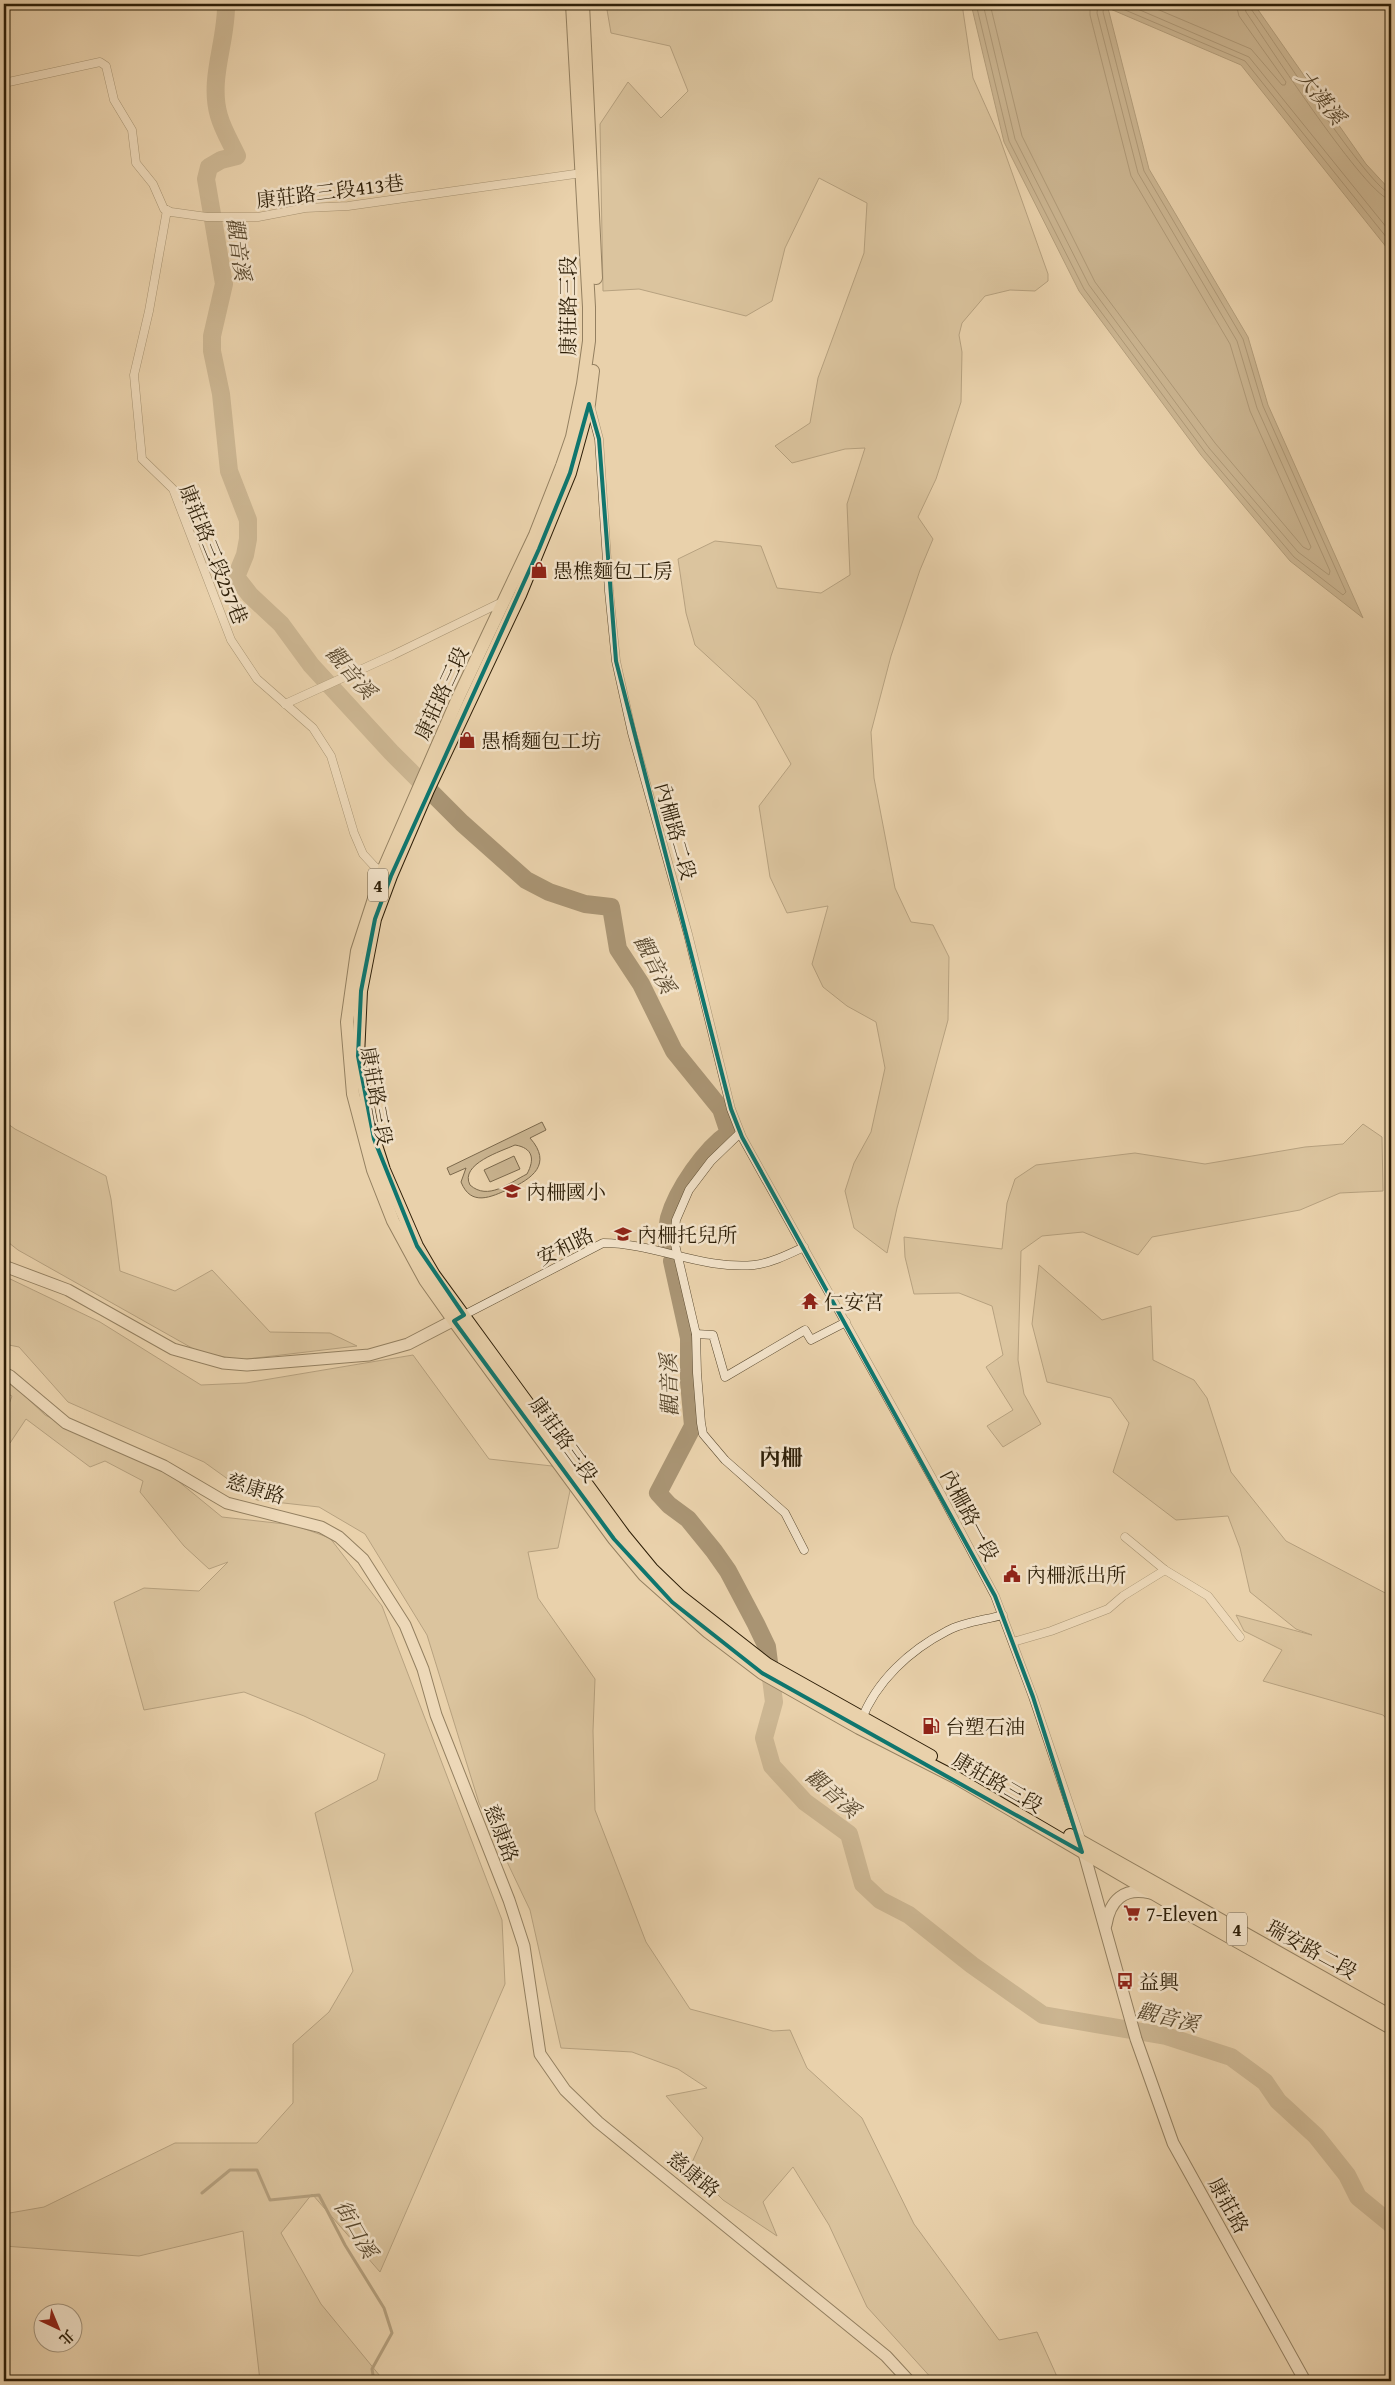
<svg xmlns="http://www.w3.org/2000/svg" width="1395" height="2385" font-family="'Gentium Book Plus','Noto Serif TC',serif">
<style>
.green{fill:#c9b38f;stroke:#7b684b;fill-rule:evenodd}
.water{fill:#a99473;stroke:#776548}
.lines{fill:none;stroke-linecap:round;stroke-linejoin:round}
.shore{stroke:#6b593d;stroke-width:1}
.stream{stroke:#776548;stroke-width:3}
.river{stroke:#a99473;stroke-width:18}
.street-casing{stroke:#5c4b30;stroke-width:9}
.secondary-casing{stroke:#2d1e07;stroke-width:13}
.primary-casing{stroke:#2d1e07;stroke-width:14}
.street{stroke:#f1e1c8;stroke-width:8}
.secondary{stroke:#f1e1c8;stroke-width:11}
.primary{stroke:#e9d1ab;stroke-width:12}
.marked{fill:none;stroke:#0f766e;stroke-width:4;stroke-linejoin:round}
.labels{text-anchor:middle;dominant-baseline:central;stroke-width:5;stroke-linejoin:round;paint-order:stroke}
.shield{fill:#f1e1c8;stroke:#685841;stroke-width:1}
.shield-label{font-size:19px;font-weight:bold;fill:#2d1e07}
.street-label{font-size:20px;fill:#2d1e07;stroke:#f1e1c8}
.poi-label{font-size:20px;fill:#2d1e07;stroke:#f1e1c8;text-anchor:start}
.water-label{font-size:21px;font-style:italic;fill:#58472d;stroke:#f1e1c8}
.quarter-label{font-size:22px;font-weight:bold;fill:#2d1e07;stroke:#f1e1c8}
</style>
<rect width="100%" height="100%" fill="#e9d1ab"/>
<filter id="stains"><feTurbulence type="fractalNoise" baseFrequency=".004" numOctaves="4"/><feColorMatrix values="0 0 0 0 .2 0 0 0 0 .09 0 0 0 0 .02 0 0 0 .5 -.17"/></filter>
<radialGradient id="worn" r=".72"><stop offset=".6" stop-color="#630" stop-opacity="0"/><stop offset="1" stop-color="#630" stop-opacity=".3"/></radialGradient>
<g class="green">
<path d="M606 4H962L973 78 999 136 1048 274V281L1035 291 1010 290 985 296 962 323 959 335 962 352 961 402 936 479 918 517 933 539 920 570 891 656 871 732 874 778 895 888 911 922 933 925 949 957 948 1020 897 1208 887 1253 854 1228 845 1191 854 1163 871 1132 885 1068 876 1022 847 1006 823 987 812 964 828 906 787 913 770 877 759 806 791 764 756 701 695 645 686 613 678 559 715 541 761 546 777 588 821 593 850 575 847 504 865 448 845 449 792 463 775 446 810 423 818 378 864 253 867 203 819 178 785 248 772 301 746 316 639 289 603 291 600 124 628 82 661 118 688 91 670 46 611 33Z"/>
<path d="M4 1121 15 1129 106 1176 111 1199 120 1271 175 1291 212 1270 270 1332 330 1333 357 1346 239 1360 199 1352 18 1250 4 1239Z"/>
<path d="M542 1122 546 1130 530 1138C553 1164 532 1179 509 1189 491 1197 471 1207 461 1182L466 1168 450 1175 447 1168ZM515 1145C533 1148 535 1159 527 1174 509 1183 488 1201 470 1185 459 1164 502 1151 515 1145Z"/>
<path d="M1363 1124 1382 1137 1383 1191 1340 1193 1300 1210 1152 1237 1138 1255 1083 1232 1042 1236 1021 1251 1018 1360 1024 1394 1041 1424 1003 1447 987 1426 1013 1410 986 1367 1003 1355 992 1306 959 1293 914 1294 905 1257 904 1237 1002 1249 1007 1203 1015 1179 1036 1165 1135 1153 1205 1164 1305 1147 1343 1144Z"/>
<path d="M514 1156 520 1169 490 1182 484 1170Z"/>
<path d="M1039 1265 1102 1320 1151 1306 1153 1360 1194 1380 1207 1398 1231 1472 1286 1541 1391 1596V1724L1383 1715 1263 1681 1282 1650 1244 1631 1236 1615 1312 1635 1296 1629 1250 1592 1240 1548 1228 1516 1176 1520 1113 1472 1129 1423 1111 1398 1047 1382 1032 1324Z"/>
<path d="M4 1276 100 1322 201 1385 246 1383 413 1355 489 1459 552 1466 571 1486 558 1548 528 1552 538 1598 595 1679 593 1731 595 1810 646 1942 690 2009 773 2031 790 2030 807 2068 862 2118 914 2224 999 2340 1037 2332 1059 2381H934L867 2307 829 2225 793 2167 763 2202 777 2236 723 2200 690 2167 703 2138 666 2096 707 2088 678 2069 632 2052 561 2048 530 1910 479 1803 427 1635 365 1534 319 1507 257 1500 204 1462 68 1402 19 1347 4 1344Z"/>
<path d="M4 1376 45 1415 116 1450 167 1472 222 1517 294 1525 330 1538 382 1606 502 1920 505 1984 380 2272 312 2194 281 2233 321 2304 380 2376 381 2381H260L243 2231 139 2256 4 2246V2214L44 2207 175 2143H257L293 2103V2044L329 2012 353 1971 315 1813 377 1780 385 1754 304 1716 244 1692 144 1710 114 1602 144 1588 199 1591 228 1562 209 1569 184 1546 140 1492 143 1481 105 1461 90 1467 26 1419 10 1443C0 1424 5 1415 12 1396L4 1392Z"/>
</g>
<path class="water" d="M971 4H1254L1366 164 1391 191V253L1241 65 1108 8 1149 169 1248 337 1268 405 1363 618 1290 561 1201 455 1079 291 1004 142Z"/>
<g class="lines">
<g class="shore">
<path d="M976 4 1009 141 1084 289 1205 452 1294 557 1343 595 1346 592 1263 406 1243 339 1144 171 1103 12 1104 6 1111 4 1245 61 1391 243"/>
<path d="M983 4 1015 139 1089 285 1209 448 1298 552 1329 575 1330 571 1257 408 1237 341 1138 173 1097 13 1098 4"/>
<path d="M990 4 1022 136 1095 282 1215 443 1303 547 1309 550 1311 547 1250 411 1230 344 1131 176 1090 15V4"/>
<path d="M1126 4 1249 57 1391 233"/>
<path d="M1145 4 1251 49 1282 85H1285L1286 82 1239 16 1236 4"/>
<path d="M1244 4 1246 12C1265 40 1368 199 1391 200"/>
<path d="M1250 4 1251 9C1269 34 1372 192 1391 194"/>
</g>
<path class="stream" d="M202 2193 230 2170H257L270 2200 319 2195 345 2245 384 2308 392 2333 372 2369 374 2381"/>
<g class="river">
<path d="M226 4C227 41 208 79 219 116 223 130 231 143 237 156L221 160 209 167 206 179 224 284 212 336V351L221 394 229 471 248 520V539L245 555 236 577 250 595 281 624 311 665 391 752 462 823 526 880 549 892 585 904 611 907 618 949 641 984 674 1051 721 1109 729 1133C705 1149 677 1190 669 1218 667 1226 668 1236 667 1245"/>
<path d="M672 1261 689 1338V1382L693 1426 658 1493 669 1505 688 1519 714 1551 728 1571 756 1624 767 1647 774 1702 764 1738 772 1766 805 1802 849 1834 863 1884 880 1900 909 1915 972 1965 1043 2015 1166 2036 1231 2057 1265 2082 1278 2101 1316 2136 1347 2175 1358 2197 1391 2224"/>
</g>
<g class="street-casing">
<g id="street">
<path d="M4 83 100 62 106 66 114 100 132 130 136 163 153 184 164 209 171 212 207 217H258L305 208 348 206 582 173"/>
<path d="M167 210 149 311 134 375 142 459 173 489 231 640 257 679 313 728 331 756 354 833 363 854 375 867 383 871"/>
<path d="M590 405 599 439 609 591 616 661 632 733 688 934 731 1109 742 1137 941 1494 995 1596 1033 1697 1082 1842"/>
<path d="M285 704 393 655 502 602"/>
<path d="M740 1133 711 1161 689 1190 676 1220 674 1240 696 1334 697 1373 701 1423 703 1434 725 1460 785 1513 804 1550"/>
<path d="M464 1315 603 1243C654 1243 703 1270 754 1265 771 1263 789 1254 804 1247"/>
<path d="M696 1334 713 1335 725 1377 805 1330 811 1340 846 1322"/>
<path d="M1125 1537 1165 1570 1208 1596 1240 1637"/>
<path d="M1013 1642 1051 1631 1108 1609 1123 1596 1165 1570"/>
<path d="M861 1721C876 1681 910 1650 947 1631 963 1622 985 1620 1003 1615"/>
</g>
</g>
<g class="secondary-casing">
<g id="secondary">
<path d="M4 1266 68 1290 173 1349 223 1363 247 1365 369 1355 408 1344 460 1317"/>
<path d="M4 1373 10 1376 66 1423 164 1466 227 1503 321 1527 339 1537 363 1559 405 1625 423 1669 436 1715 509 1900 524 1946 540 2054 565 2090 598 2122 886 2356 909 2381"/>
<path d="M1082 1846 1136 2039 1173 2143 1305 2381"/>
<path d="M1106 1925C1110 1900 1124 1887 1150 1893"/>
</g>
</g>
<g class="primary-casing">
<g id="primary">
<path d="M572 4 589 307V341L583 384 572 437 562 466 535 535 458 698 384 868 357 951 347 1022 353 1094 373 1170 393 1221 425 1280 454 1321 614 1539 644 1575 708 1632 762 1673 859 1728 955 1777 1185 1912 1391 2028"/>
<path d="M583 4 596 278"/>
<path d="M593 371 589 404 570 473 520 595 428 790 391 876 375 919 361 991 358 1056 374 1139 384 1170 417 1246 434 1275 624 1535 652 1569 680 1596 767 1664 931 1756"/>
<path d="M1070 1835 1391 2016"/>
</g>
</g>
<use href="#street" class="street"/>
<use href="#secondary" class="secondary"/>
<use href="#primary" class="primary"/>
</g>
<path d="M0 0H1395V2385H0ZM589 404 599 439 616 661 731 1109 742 1137 995 1596 1033 1697 1082 1852 762 1673 672 1602 614 1539 454 1321 464 1315 417 1246 374 1139 358 1056 361 991 375 919 391 876 539 549 570 473Z" fill="#e9d1ab" fill-opacity=".55" fill-rule="evenodd"/>
<path class="marked" d="M589 404 599 439 616 661 731 1109 742 1137 995 1596 1033 1697 1082 1852 762 1673 672 1602 614 1539 454 1321 464 1315 417 1246 374 1139 358 1056 361 991 375 919 391 876 539 549 570 473Z"/>
<defs>
<g id="shop-bare" transform="scale(1.35)"><path d="M-5-2.5h2.3a2.7 3.5 0 0 1 5.4 0H5L5.5 6h-11ZM-1.5-2.5h3a1.5 2.3 0 0 0-3 0Z" fill="#8f2418" stroke="#f1e1c8" stroke-width="2.5" paint-order="stroke"/></g>
<g id="school-bare" transform="scale(1.35)"><path d="M0-5L7-2L0 1L-7-2ZM-4 1L0 2.5L4 1V4Q0 6-4 4Z" fill="#8f2418" stroke="#f1e1c8" stroke-width="2.5" paint-order="stroke"/></g>
<g id="temple-bare" transform="scale(1.35)"><path d="M0-6L5-2H3V0L6.5 2.5H4V6H1.5V3h-3V6H-4V2.5H-6.5L-3 0V-2H-5Z" fill="#8f2418" stroke="#f1e1c8" stroke-width="2.5" paint-order="stroke"/></g>
<g id="civic-bare" transform="scale(1.35)"><path d="M-.6-6.5H3V-4.5H.6V-3L4-1V1h2V6H-6V1h2V-1L-.6-3ZM-1.2 2.5V6h2.4V2.5Z" fill="#8f2418" stroke="#f1e1c8" stroke-width="2.5" paint-order="stroke"/></g>
<g id="fuel-bare" transform="scale(1.35)"><path d="M-5.5-6h7V0h2V4h1.3V-2.5L3-4.5l.8-.8L6-3V5H2.5V1h-1V6h-7ZM-4.2-4.7v3.2H.2V-4.7Z" fill="#8f2418" stroke="#f1e1c8" stroke-width="2.5" paint-order="stroke"/></g>
<g id="supermarket-bare" transform="scale(1.35)"><path d="M-6-5.5h2.5l.6 2H6L4.5 2H-2.5L-4.4-4H-6ZM-1.5 3.2a1.3 1.3 0 1 0 .1 0ZM3 3.2a1.3 1.3 0 1 0 .1 0Z" fill="#8f2418" stroke="#f1e1c8" stroke-width="2.5" paint-order="stroke"/></g>
<g id="bus-bare" transform="scale(1.35)"><path d="M-5-6H5V4H4V6H2V4H-2V6H-4V4H-5ZM-3.5-4V0h7V-4ZM-3.5 1.2v1.5H-2V1.2ZM2 1.2v1.5H3.5V1.2Z" fill="#8f2418" stroke="#f1e1c8" stroke-width="2.5" paint-order="stroke"/></g>
</defs>
<g fill-rule="evenodd">
<use href="#shop-bare" x="539" y="570"/>
<use href="#shop-bare" x="467" y="740"/>
<use href="#school-bare" x="512" y="1191"/>
<use href="#school-bare" x="623" y="1234"/>
<use href="#temple-bare" x="810" y="1301"/>
<use href="#civic-bare" x="1012" y="1574"/>
<use href="#fuel-bare" x="931" y="1726"/>
<use href="#supermarket-bare" x="1132" y="1913"/>
<use href="#bus-bare" x="1125" y="1981"/>
</g>
<g class="labels">
<g class="shield">
<rect x="368" y="868.5" width="20" height="33" rx="4"/>
<rect x="1227" y="1912.5" width="20" height="33" rx="4"/>
</g>
<g class="shield-label">
<text x="378" y="885">4</text>
<text x="1237" y="1929">4</text>
</g>
<g class="street-label">
<text transform="translate(330 191) rotate(-7)">康莊路三段413巷</text>
<text transform="translate(567 306) rotate(-90)">康莊路三段</text>
<text transform="translate(214 554) rotate(68)">康莊路三段257巷</text>
<text transform="translate(441 693) rotate(-65)">康莊路三段</text>
<text transform="translate(676 831) rotate(74)">內柵路二段</text>
<text transform="translate(377 1096) rotate(80)">康莊路三段</text>
<text transform="translate(565 1246) rotate(-26)">安和路</text>
<text transform="translate(564 1439) rotate(54)">康莊路三段</text>
<text transform="translate(256 1488) rotate(17)">慈康路</text>
<text transform="translate(970 1515) rotate(62)">內柵路一段</text>
<text transform="translate(998 1782) rotate(30)">康莊路三段</text>
<text transform="translate(502 1833) rotate(69)">慈康路</text>
<text transform="translate(1312 1949) rotate(29)">瑞安路二段</text>
<text transform="translate(694 2174) rotate(39)">慈康路</text>
<text transform="translate(1229 2205) rotate(61)">康莊路</text>
</g>
<g class="poi-label">
<text x="553" y="570">愚樵麵包工房</text>
<text x="481" y="740">愚橋麵包工坊</text>
<text x="526" y="1191">內柵國小</text>
<text x="637" y="1234">內柵托兒所</text>
<text x="824" y="1301">仁安宮</text>
<text x="1026" y="1574">內柵派出所</text>
<text x="945" y="1726">台塑石油</text>
<text x="1146" y="1913">7-Eleven</text>
<text x="1139" y="1981">益興</text>
</g>
<g class="water-label">
<text transform="translate(1321 97) rotate(51)">大漢溪</text>
<text transform="translate(239 249) rotate(82)">觀音溪</text>
<text transform="translate(351 672) rotate(49)">觀音溪</text>
<text transform="translate(655 964) rotate(62)">觀音溪</text>
<text transform="translate(669 1385) rotate(-92)">觀音溪</text>
<text transform="translate(833 1793) rotate(41)">觀音溪</text>
<text transform="translate(1168 2017) rotate(14)">觀音溪</text>
<text transform="translate(356 2229) rotate(60)">街口溪</text>
</g>
<g class="quarter-label">
<text x="781" y="1457">內柵</text>
</g>
</g>
<rect width="1395" height="2385" fill="none" stroke="#e9d1ab" stroke-width="20"/>
<rect x="5" y="5" width="1385" height="2375" fill="none" stroke="#2d1e07" stroke-width="2.5"/>
<rect x="10" y="10" width="1375" height="2365" fill="none" stroke="#2d1e07"/>
<g transform="translate(58 2328) rotate(136)"><circle r="24" fill="#f1e1c8" stroke="#a3937b"/>
<path d="M0-4L9 19L0 12L-9 19Z" fill="#8f2418"/>
<text y="-8" font-size="14" font-weight="bold" text-anchor="middle" fill="#2d1e07">北</text>
</g>
<rect width="100%" height="100%" filter="url(#stains)"/>
<rect width="100%" height="100%" fill="url(#worn)"/>
</svg>
